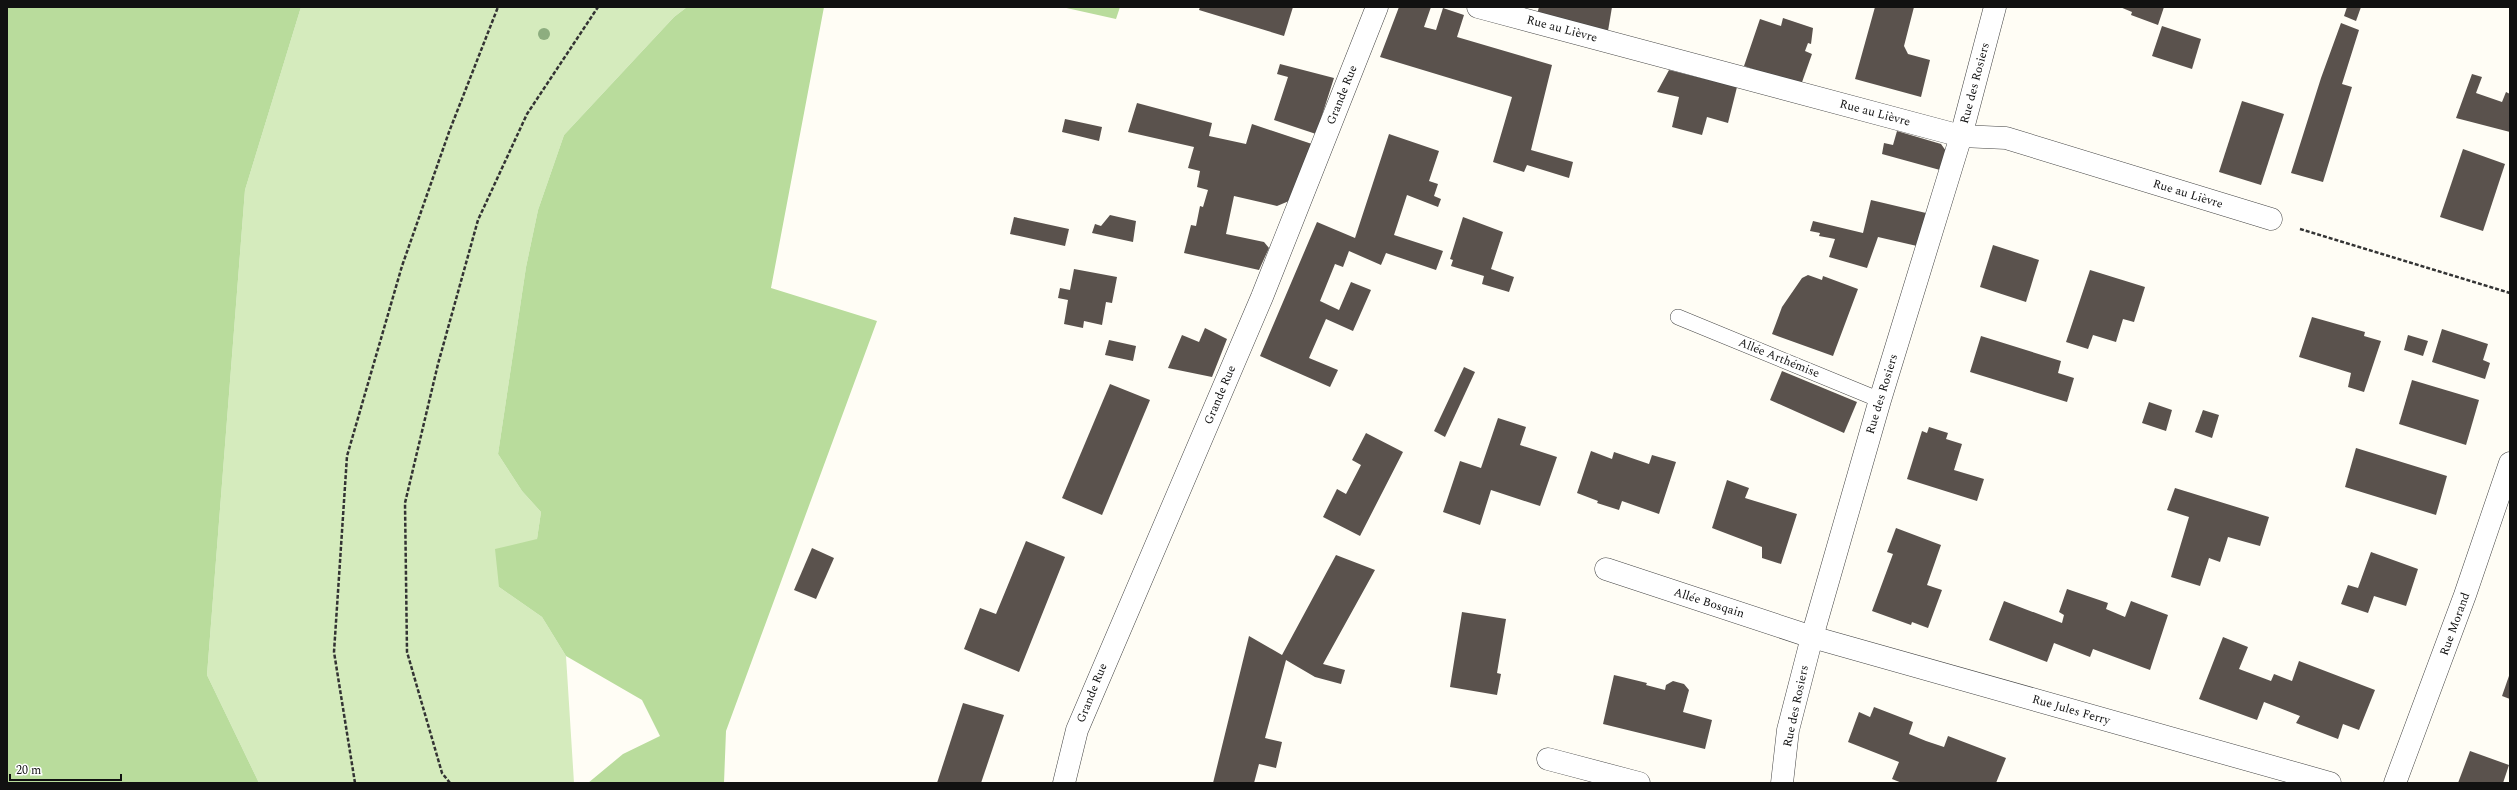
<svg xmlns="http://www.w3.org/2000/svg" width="2517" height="790" font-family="Spectral,serif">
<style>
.green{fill:#d5ebbd}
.forest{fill:#b9dc9c}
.building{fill:#5a524d}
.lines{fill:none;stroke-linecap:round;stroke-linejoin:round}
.service-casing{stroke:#444;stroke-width:16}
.minor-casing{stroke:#444;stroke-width:23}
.tertiary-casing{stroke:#444;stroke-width:23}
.path{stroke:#333;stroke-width:2.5;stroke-dasharray:4 2;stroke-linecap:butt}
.service{stroke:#fff;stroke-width:15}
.minor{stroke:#fff;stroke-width:22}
.tertiary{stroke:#fff;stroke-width:22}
.tree{fill:#8dad7f}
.labels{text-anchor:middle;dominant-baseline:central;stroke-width:4;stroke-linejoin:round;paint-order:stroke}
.street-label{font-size:12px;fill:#111;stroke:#fff}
</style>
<rect width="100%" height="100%" fill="#fffdf5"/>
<path class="green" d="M301 7H687L674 17 564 135 538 210 526 267 498 454 522 491 541 512 537 539 499 587 542 617 566 656 574 783H259L207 675 245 190Z"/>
<g class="forest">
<path d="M7 7H301L245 190 207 675 259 783H7Z"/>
<path d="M687 7H824L771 288 877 321 726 731 724 783H588L623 754 660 736 642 700 566 656 542 617 499 587 495 549 537 539 541 512 522 491 498 454 526 267 538 210 564 135 674 17Z"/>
<path d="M1062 7H1120L1116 19Z"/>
</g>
<g class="building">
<path d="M1200 7H1293L1284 36 1199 10Z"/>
<path d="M1399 7H1431L1424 27 1436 30 1443 8 1464 15 1457 37 1552 65 1531 150 1573 162 1569 178 1527 165 1524 172 1493 162 1512 97 1380 57Z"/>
<path d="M1539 7H1612L1607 37 1536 18Z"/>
<path d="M1875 7H1914L1904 46 1908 54 1930 60 1921 97 1855 79Z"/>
<path d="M2120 7H2164L2158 25 2131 15 2132 12Z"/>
<path d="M2347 7H2361L2356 21 2344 16Z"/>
<path d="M1783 18 1813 28 1811 44 1808 43 1805 51 1812 54 1801 85 1744 66 1760 19 1781 26Z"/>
<path d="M2341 23 2359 30 2342 84 2352 87 2323 182 2291 173 2321 78Z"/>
<path d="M2162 26 2201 39 2192 69 2152 56Z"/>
<path d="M1280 64 1334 78 1316 134 1274 120 1288 77 1277 74Z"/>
<path d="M1669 70 1737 87 1728 123 1707 117 1702 135 1672 127 1679 97 1657 92Z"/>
<path d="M2472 74 2482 77 2476 93 2502 102 2506 92 2510 94V132L2456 118Z"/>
<path d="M2242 101 2284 114 2261 185 2219 172Z"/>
<path d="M1137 103 1212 123 1209 136 1246 144 1252 124 1312 144 1289 201 1277 206 1234 196 1226 234 1264 242 1269 248 1259 270 1184 253 1191 225 1196 226 1200 206 1203 207 1208 190 1197 187 1200 171 1188 168 1194 147 1128 132Z"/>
<path d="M1065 119 1102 127 1099 141 1062 132Z"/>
<path d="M1897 131 1941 144 1946 151 1940 170 1882 154 1884 143 1893 145Z"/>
<path d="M1389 134 1439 151 1429 181 1438 184 1434 196 1441 199 1438 207 1407 195 1394 235 1443 251 1436 270 1386 253 1381 265 1349 251 1343 267 1335 264 1320 301 1339 310 1351 282 1371 290 1353 331 1326 319 1309 358 1338 370 1330 387 1260 356 1317 222 1355 238Z"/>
<path d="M2463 149 2505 164 2483 231 2440 217Z"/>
<path d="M1871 200 1926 213 1917 246 1878 237 1867 268 1829 257 1835 239 1819 236 1820 233 1810 231 1813 221 1863 233Z"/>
<path d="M1110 215 1136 221 1133 242 1092 233 1095 224 1101 226Z"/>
<path d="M1014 217 1069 229 1065 246 1010 234Z"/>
<path d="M1463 217 1503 232 1491 269 1514 277 1509 292 1482 284 1484 276 1451 266 1453 260 1450 259Z"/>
<path d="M1993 245 2039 260 2026 302 1980 287Z"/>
<path d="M1074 269 1117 277 1112 303 1106 302 1102 325 1084 321 1083 328 1064 324 1068 300 1058 298 1060 288 1070 290Z"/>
<path d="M2090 270 2145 287 2134 322 2123 319 2116 342 2093 335 2088 349 2066 342Z"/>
<path d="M1808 275 1822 280 1823 276 1858 289 1833 356 1772 334 1782 307 1802 278Z"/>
<path d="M2312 317 2365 332 2364 336 2381 341 2364 392 2348 387 2351 373 2299 357Z"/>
<path d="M1205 328 1227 339 1212 377 1168 368 1182 335 1199 342Z"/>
<path d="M2442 329 2488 344 2483 360 2490 363 2485 379 2432 362Z"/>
<path d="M2408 335 2428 341 2423 356 2404 350Z"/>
<path d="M1981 336 2061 361 2058 373 2074 378 2067 402 1970 372Z"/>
<path d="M1109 340 1136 346 1133 361 1105 355Z"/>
<path d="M1464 367 1475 372 1445 437 1434 431Z"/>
<path d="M1782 371 1857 402 1844 433 1770 400Z"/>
<path d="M2412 380 2479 400 2466 445 2399 424Z"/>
<path d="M1110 384 1150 400 1102 515 1062 498Z"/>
<path d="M2149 402 2172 410 2166 431 2142 423Z"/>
<path d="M2203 410 2219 415 2212 438 2195 432Z"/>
<path d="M1498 418 1526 427 1520 445 1557 457 1540 506 1491 490 1480 525 1443 512 1460 461 1481 468Z"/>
<path d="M1929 427 1948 433 1946 439 1962 444 1954 470 1984 479 1977 501 1907 479 1922 431 1927 433Z"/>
<path d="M1366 433 1403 452 1360 536 1323 517 1337 489 1346 494 1361 465 1352 460Z"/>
<path d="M2356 448 2447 476 2436 515 2345 487Z"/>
<path d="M1591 451 1612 459 1614 452 1649 464 1652 455 1676 462 1659 514 1622 501 1619 510 1597 503 1598 501 1577 493Z"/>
<path d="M1727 480 1749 488 1745 498 1797 514 1781 564 1762 558V547L1712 528Z"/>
<path d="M2175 488 2269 517 2260 546 2228 537 2220 562 2209 558 2200 586 2171 577 2189 517 2167 510Z"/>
<path d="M1896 528 1941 545 1927 585 1942 590 1928 628 1912 622 1911 625 1872 611 1893 554 1887 552Z"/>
<path d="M1026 541 1065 557 1019 672 964 649 980 608 996 614Z"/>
<path d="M812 548 834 558 816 599 794 590Z"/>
<path d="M2371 552 2418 569 2406 606 2374 596 2368 613 2341 604 2348 585 2358 588Z"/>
<path d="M1336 555 1375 570 1323 664 1345 670 1341 684 1315 677 1286 660 1265 738 1282 742 1276 768 1259 764 1254 783H1213L1249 636 1282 655Z"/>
<path d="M2067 589 2108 603 2106 609 2125 617 2131 601 2168 615 2150 670 2093 649 2090 657 2054 643 2047 662 1989 640 2004 601 2062 623 2064 615 2059 612Z"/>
<path d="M1462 612 1506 619 1497 673 1501 674 1497 695 1450 687Z"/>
<path d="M2223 637 2248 647 2239 669 2271 681 2274 674 2292 681 2299 661 2375 690 2359 730 2343 724 2338 739 2296 723 2300 716 2264 702 2257 720 2199 699Z"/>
<path d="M2510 673V699L2502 696Z"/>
<path d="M1614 675 1647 683 1646 685 1665 690 1666 685 1673 681 1684 684 1689 690 1683 712 1712 720 1705 749 1603 724Z"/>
<path d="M963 703 1004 715 981 783H937Z"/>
<path d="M1874 707 1913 722 1909 734 1926 741 1944 747 1948 736 2006 758 1996 783H1902L1892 779 1899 762 1848 742 1859 712 1870 717Z"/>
<path d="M2470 751 2509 765 2503 783H2458Z"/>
</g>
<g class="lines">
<g class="service-casing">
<path id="service" d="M1678 317 1880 400"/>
</g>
<g class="minor-casing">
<g id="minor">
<path d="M1478 7 1961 136 2006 138 2271 219"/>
<path d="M1606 569 1812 637 2330 783"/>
<path d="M1548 759 1639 783"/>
<path d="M1782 783 1788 730 1812 637 1880 400 1961 136 1995 7"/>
<path d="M2395 783 2465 595 2510 463"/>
</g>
</g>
<g class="tertiary-casing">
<path id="tertiary" d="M1064 783 1077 730 1262 297 1377 7"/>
</g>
<g class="path">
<path d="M2300 229 2510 293"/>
<path d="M355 783 334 652 347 456 402 266 449 132 498 7"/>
<path d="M450 783 442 773 407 652 405 503 438 364 478 220 527 114 598 7"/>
</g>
<use href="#service" class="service"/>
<use href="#minor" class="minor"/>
<use href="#tertiary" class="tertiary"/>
</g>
<circle class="tree" cx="544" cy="34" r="6"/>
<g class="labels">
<g class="street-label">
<text transform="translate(1562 29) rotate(15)">Rue au Lièvre</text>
<text transform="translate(1975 83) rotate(-75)">Rue des Rosiers</text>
<text transform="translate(1342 95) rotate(-68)">Grande Rue</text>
<text transform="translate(1875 113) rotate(15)">Rue au Lièvre</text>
<text transform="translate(2188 194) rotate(17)">Rue au Lièvre</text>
<text transform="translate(1779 358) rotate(22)">Allée Arthémise</text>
<text transform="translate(1882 394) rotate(-73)">Rue des Rosiers</text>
<text transform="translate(1220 395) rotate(-67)">Grande Rue</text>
<text transform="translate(1709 603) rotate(18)">Allée Bosqain</text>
<text transform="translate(2455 624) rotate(-70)">Rue Morand</text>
<text transform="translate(1092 693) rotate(-68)">Grande Rue</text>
<text transform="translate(1796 706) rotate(-78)">Rue des Rosiers</text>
<text transform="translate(2071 710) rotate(16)">Rue Jules Ferry</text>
</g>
</g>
<rect width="2517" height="790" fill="none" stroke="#111111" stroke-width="16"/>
<path d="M10 774v6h111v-6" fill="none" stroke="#111111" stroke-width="2"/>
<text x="16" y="774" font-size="12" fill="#111111" stroke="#ffffff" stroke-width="3" paint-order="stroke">20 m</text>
</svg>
